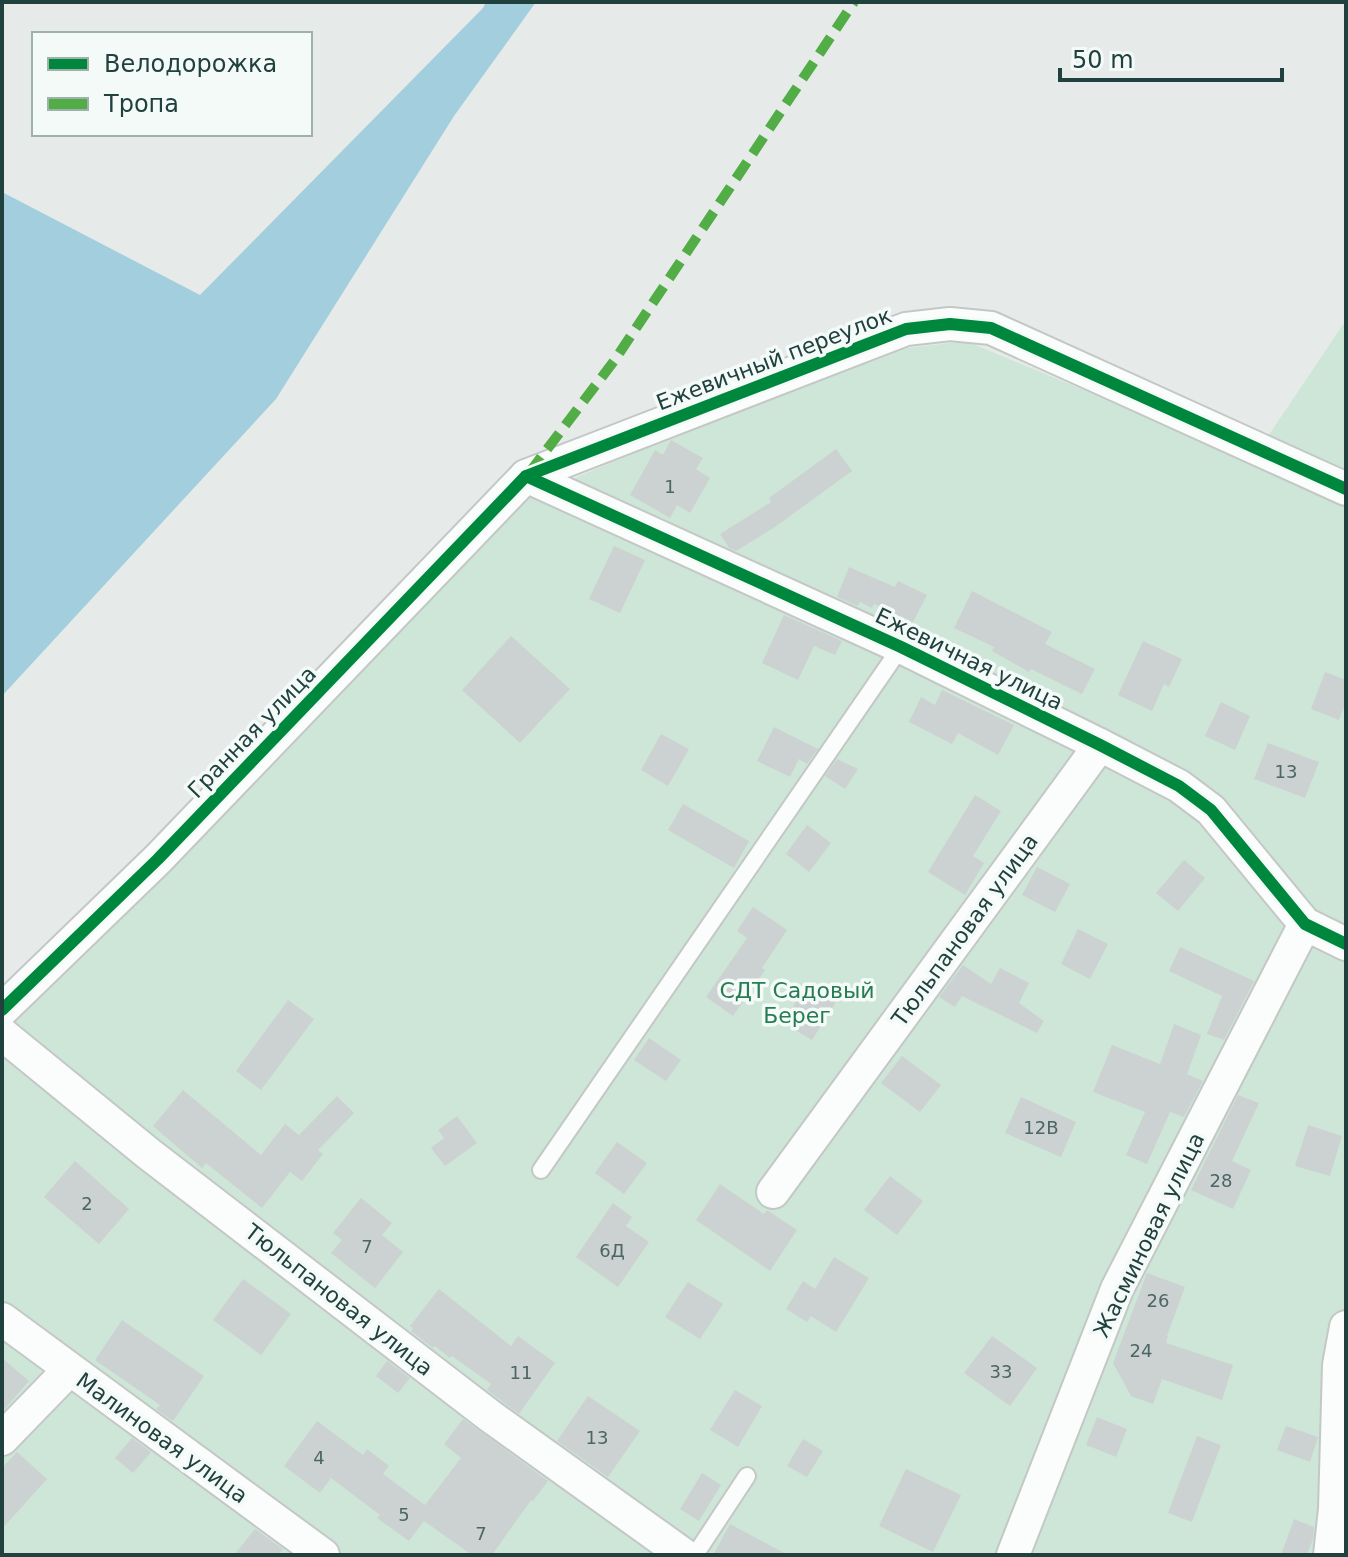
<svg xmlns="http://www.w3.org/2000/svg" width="1348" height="1557" font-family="'DejaVu Sans',sans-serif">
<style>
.green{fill:#cee6d7}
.water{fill:#a3cedd}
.building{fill:#ccd2d1}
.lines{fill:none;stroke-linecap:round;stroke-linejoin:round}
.lane-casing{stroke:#c3c8c7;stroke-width:20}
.street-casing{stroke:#c3c8c7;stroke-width:36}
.lane{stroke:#fbfcfc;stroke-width:16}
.street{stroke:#fbfcfc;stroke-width:32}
.quiet{stroke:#52ad46;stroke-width:10;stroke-dasharray:20 10;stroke-linecap:butt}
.cycleway-casing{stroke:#f4faf8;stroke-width:17}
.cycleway{stroke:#00873e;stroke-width:12}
.labels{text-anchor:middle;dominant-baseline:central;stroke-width:7;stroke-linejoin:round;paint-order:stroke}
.number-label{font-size:18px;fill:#4c6663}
.street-label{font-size:22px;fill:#20413d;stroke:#f4faf8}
.park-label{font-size:22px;fill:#277c52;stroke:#f4faf8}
</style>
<rect width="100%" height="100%" fill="#e6ebe9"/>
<path class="green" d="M1346 320V1555H2V1027L522 500 875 352 966 341 1252 460Z"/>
<path class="water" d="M486 2H536L454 116 276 399 2 696V192L200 295 483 8Z"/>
<g class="building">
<path d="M671 440 703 458 696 469 710 478 690 513 677 505 670 518 630 495 655 450 663 455Z"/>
<path d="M836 449 852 471 775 527 736 551 729 548 720 534 771 502 769 498Z"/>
<path d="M614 546 645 560 620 613 589 599Z"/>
<path d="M849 567 895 587 898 581 927 595 913 622 874 604 872 608 860 602 858 606 837 597Z"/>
<path d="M972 591 1052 632 1045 644 1095 669 1082 694 1031 669 1029 672 992 651 994 647 954 628Z"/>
<path d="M784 615 842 641 835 655 814 646 798 680 762 663Z"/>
<path d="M511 636 570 689 520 743 462 690Z"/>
<path d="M1143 641 1182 659 1169 687 1164 684 1152 711 1118 695Z"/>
<path d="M1325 672 1346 680V702L1339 720 1311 709Z"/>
<path d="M942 690 1014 725 998 755 958 733 952 744 909 722 921 697 935 705Z"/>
<path d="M1221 702 1250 716 1235 750 1205 736Z"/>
<path d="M774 727 818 749 807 764 799 759 790 777 757 761Z"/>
<path d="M661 734 689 749 668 786 641 770Z"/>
<path d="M1268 743 1319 762 1305 798 1254 779Z"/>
<path d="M837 759 858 769 845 789 825 776Z"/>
<path d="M975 795 1001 811 973 856 984 863 965 895 928 872Z"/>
<path d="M683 804 749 841 734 868 668 830Z"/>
<path d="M807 825 831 843 809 872 786 854Z"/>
<path d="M1184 860 1205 878 1178 911 1156 893Z"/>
<path d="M1037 867 1070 884 1055 912 1022 895Z"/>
<path d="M753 907 787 930 762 968 765 970 733 1016 706 997 747 938 737 931Z"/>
<path d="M1078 929 1108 944 1090 979 1061 964Z"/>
<path d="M1180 947 1254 981 1224 1040 1207 1034 1222 996 1169 971Z"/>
<path d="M963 965 991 984 1000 968 1029 983 1019 1003 1044 1021 1037 1033 962 996 955 1007 939 997Z"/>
<path d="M807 984 836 1002 812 1040 783 1023Z"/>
<path d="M288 1000 314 1019 261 1090 236 1071Z"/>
<path d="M1174 1024 1201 1035 1187 1074 1203 1081 1184 1117 1170 1112 1147 1164 1126 1155 1145 1112 1093 1092 1112 1045 1160 1064Z"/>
<path d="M649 1038 681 1060 666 1081 634 1060Z"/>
<path d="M902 1056 941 1085 920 1112 881 1083Z"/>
<path d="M183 1090 261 1155 285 1124 299 1135 337 1096 354 1113 318 1150 323 1154 302 1181 290 1172 262 1208 206 1163 202 1168 153 1126Z"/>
<path d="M1238 1095 1259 1103 1232 1161 1251 1170 1233 1209 1191 1190Z"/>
<path d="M1021 1097 1076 1122 1061 1157 1005 1133Z"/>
<path d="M457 1116 477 1143 445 1166 431 1148 444 1138 438 1130Z"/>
<path d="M1308 1125 1342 1136 1330 1176 1295 1166Z"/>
<path d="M617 1142 647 1163 624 1194 595 1173Z"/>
<path d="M75 1161 129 1209 99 1244 44 1197Z"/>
<path d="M890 1176 923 1201 897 1235 864 1210Z"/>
<path d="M720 1184 764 1214 767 1210 797 1230 770 1271 696 1220Z"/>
<path d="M361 1198 392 1223 382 1235 403 1252 375 1288 331 1253 342 1240 333 1233Z"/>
<path d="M613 1203 632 1217 626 1226 649 1242 618 1287 576 1257Z"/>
<path d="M834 1257 869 1278 836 1332 811 1316 807 1322 786 1309 803 1281 815 1289Z"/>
<path d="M1147 1273 1185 1287 1167 1336H1168L1166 1343 1233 1365 1222 1400 1162 1379 1153 1404 1131 1396 1113 1363Z"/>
<path d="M243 1279 291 1314 261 1355 213 1320Z"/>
<path d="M688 1282 723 1304 700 1339 665 1317Z"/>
<path d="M439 1289 511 1346 518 1336 555 1363 519 1414 487 1390 491 1384 452 1356 450 1358 435 1346 433 1348 411 1331 413 1328 410 1326Z"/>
<path d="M122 1320 204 1376 173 1421 156 1409 160 1405 95 1360Z"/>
<path d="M992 1336 1037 1368 1010 1406 964 1373Z"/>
<path d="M2 1358 29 1381 2 1412Z"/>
<path d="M387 1361 410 1378 398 1393 376 1376Z"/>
<path d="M735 1390 762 1406 738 1447 710 1430Z"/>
<path d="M588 1396 640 1431 608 1477 557 1441Z"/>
<path d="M1097 1417 1127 1429 1116 1457 1086 1445Z"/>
<path d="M463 1419 548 1481 533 1501 531 1500 492 1555H472L424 1521 409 1541 377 1518 380 1515 331 1478 320 1493 284 1466 317 1421 363 1455 367 1449 389 1466 383 1474 425 1505 461 1458 444 1444Z"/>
<path d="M1286 1426 1318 1437 1310 1462 1277 1450Z"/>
<path d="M1197 1436 1221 1445 1192 1522 1168 1513Z"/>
<path d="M132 1438 151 1452 133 1473 115 1458Z"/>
<path d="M803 1439 823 1451 807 1477 787 1466Z"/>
<path d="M17 1452 47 1479 2 1529V1468Z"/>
<path d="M906 1469 961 1495 933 1552 879 1526Z"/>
<path d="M702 1473 721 1485 699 1521 680 1509Z"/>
<path d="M1294 1519 1314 1527 1313 1539 1307 1555H1281Z"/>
<path d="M730 1524 788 1555H713Z"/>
<path d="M255 1529 283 1549 278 1555H234Z"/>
</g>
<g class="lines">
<g class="lane-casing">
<g id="lane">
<path d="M541 1170 901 647"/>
<path d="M695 1555 747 1476"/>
</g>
</g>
<g class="street-casing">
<g id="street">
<path d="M526 476 901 647 1100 745 1179 786 1211 810 1305 924 1346 944"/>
<path d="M2 1010 158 859 526 476 906 329 950 324 991 328 1346 489"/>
<path d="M2 1034 149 1154 490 1416 684 1555"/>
<path d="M773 1192 1100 745"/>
<path d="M2 1319 323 1555"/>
<path d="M2 1439 69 1370"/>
<path d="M1013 1555 1117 1289 1305 924"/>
<path d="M1330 1555 1335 1509 1339 1365 1346 1327"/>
</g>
</g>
<use href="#lane" class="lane"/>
<use href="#street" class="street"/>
<path class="quiet" d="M529 473 614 361 854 2"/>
<g class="cycleway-casing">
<g id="cycleway">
<path d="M526 476 901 647 1100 745 1179 786 1211 810 1305 924 1346 944"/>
<path d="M2 1010 158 859 526 476 906 329 950 324 991 328 1346 489"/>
</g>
</g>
<use href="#cycleway" class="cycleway"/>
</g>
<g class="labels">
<g class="number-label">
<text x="670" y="486">1</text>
<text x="1286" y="771">13</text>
<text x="1041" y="1127">12В</text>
<text x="1221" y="1180">28</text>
<text x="87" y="1203">2</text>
<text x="367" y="1246">7</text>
<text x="612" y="1250">6Д</text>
<text x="1158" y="1300">26</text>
<text x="1141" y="1350">24</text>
<text x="1001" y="1371">33</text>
<text x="521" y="1372">11</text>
<text x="597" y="1437">13</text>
<text x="319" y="1457">4</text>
<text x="404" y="1514">5</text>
<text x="481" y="1533">7</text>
</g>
<g class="street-label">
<text transform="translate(774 359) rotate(-21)">Ежевичный переулок</text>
<text transform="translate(969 659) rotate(26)">Ежевичная улица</text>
<text transform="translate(252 732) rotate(-46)">Гранная улица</text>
<text transform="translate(965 930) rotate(-54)">Тюльпановая улица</text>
<text transform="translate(1149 1235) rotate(-64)">Жасминовая улица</text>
<text transform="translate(339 1300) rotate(38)">Тюльпановая улица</text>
<text transform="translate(162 1438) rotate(36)">Малиновая улица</text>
</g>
<g class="park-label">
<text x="797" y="990">СДТ Садовый<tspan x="797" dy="25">Берег</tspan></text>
</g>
</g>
<rect width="1348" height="1557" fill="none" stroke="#20413d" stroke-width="8"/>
<rect x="32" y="32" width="280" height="104" fill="#f4faf8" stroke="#9fb0ad" stroke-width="2"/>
<rect x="48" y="58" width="40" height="12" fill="#00873e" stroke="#9fb0ad" stroke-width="2"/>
<text x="104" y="72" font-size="24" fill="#20413d">Велодорожка</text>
<rect x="48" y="98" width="40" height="12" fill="#52ad46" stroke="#9fb0ad" stroke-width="2"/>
<text x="104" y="112" font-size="24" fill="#20413d">Тропа</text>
<path d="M1060 68v12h222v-12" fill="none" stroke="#20413d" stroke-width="4"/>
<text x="1072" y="68" font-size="24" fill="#20413d" stroke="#f4faf8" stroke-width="6" paint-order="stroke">50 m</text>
</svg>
